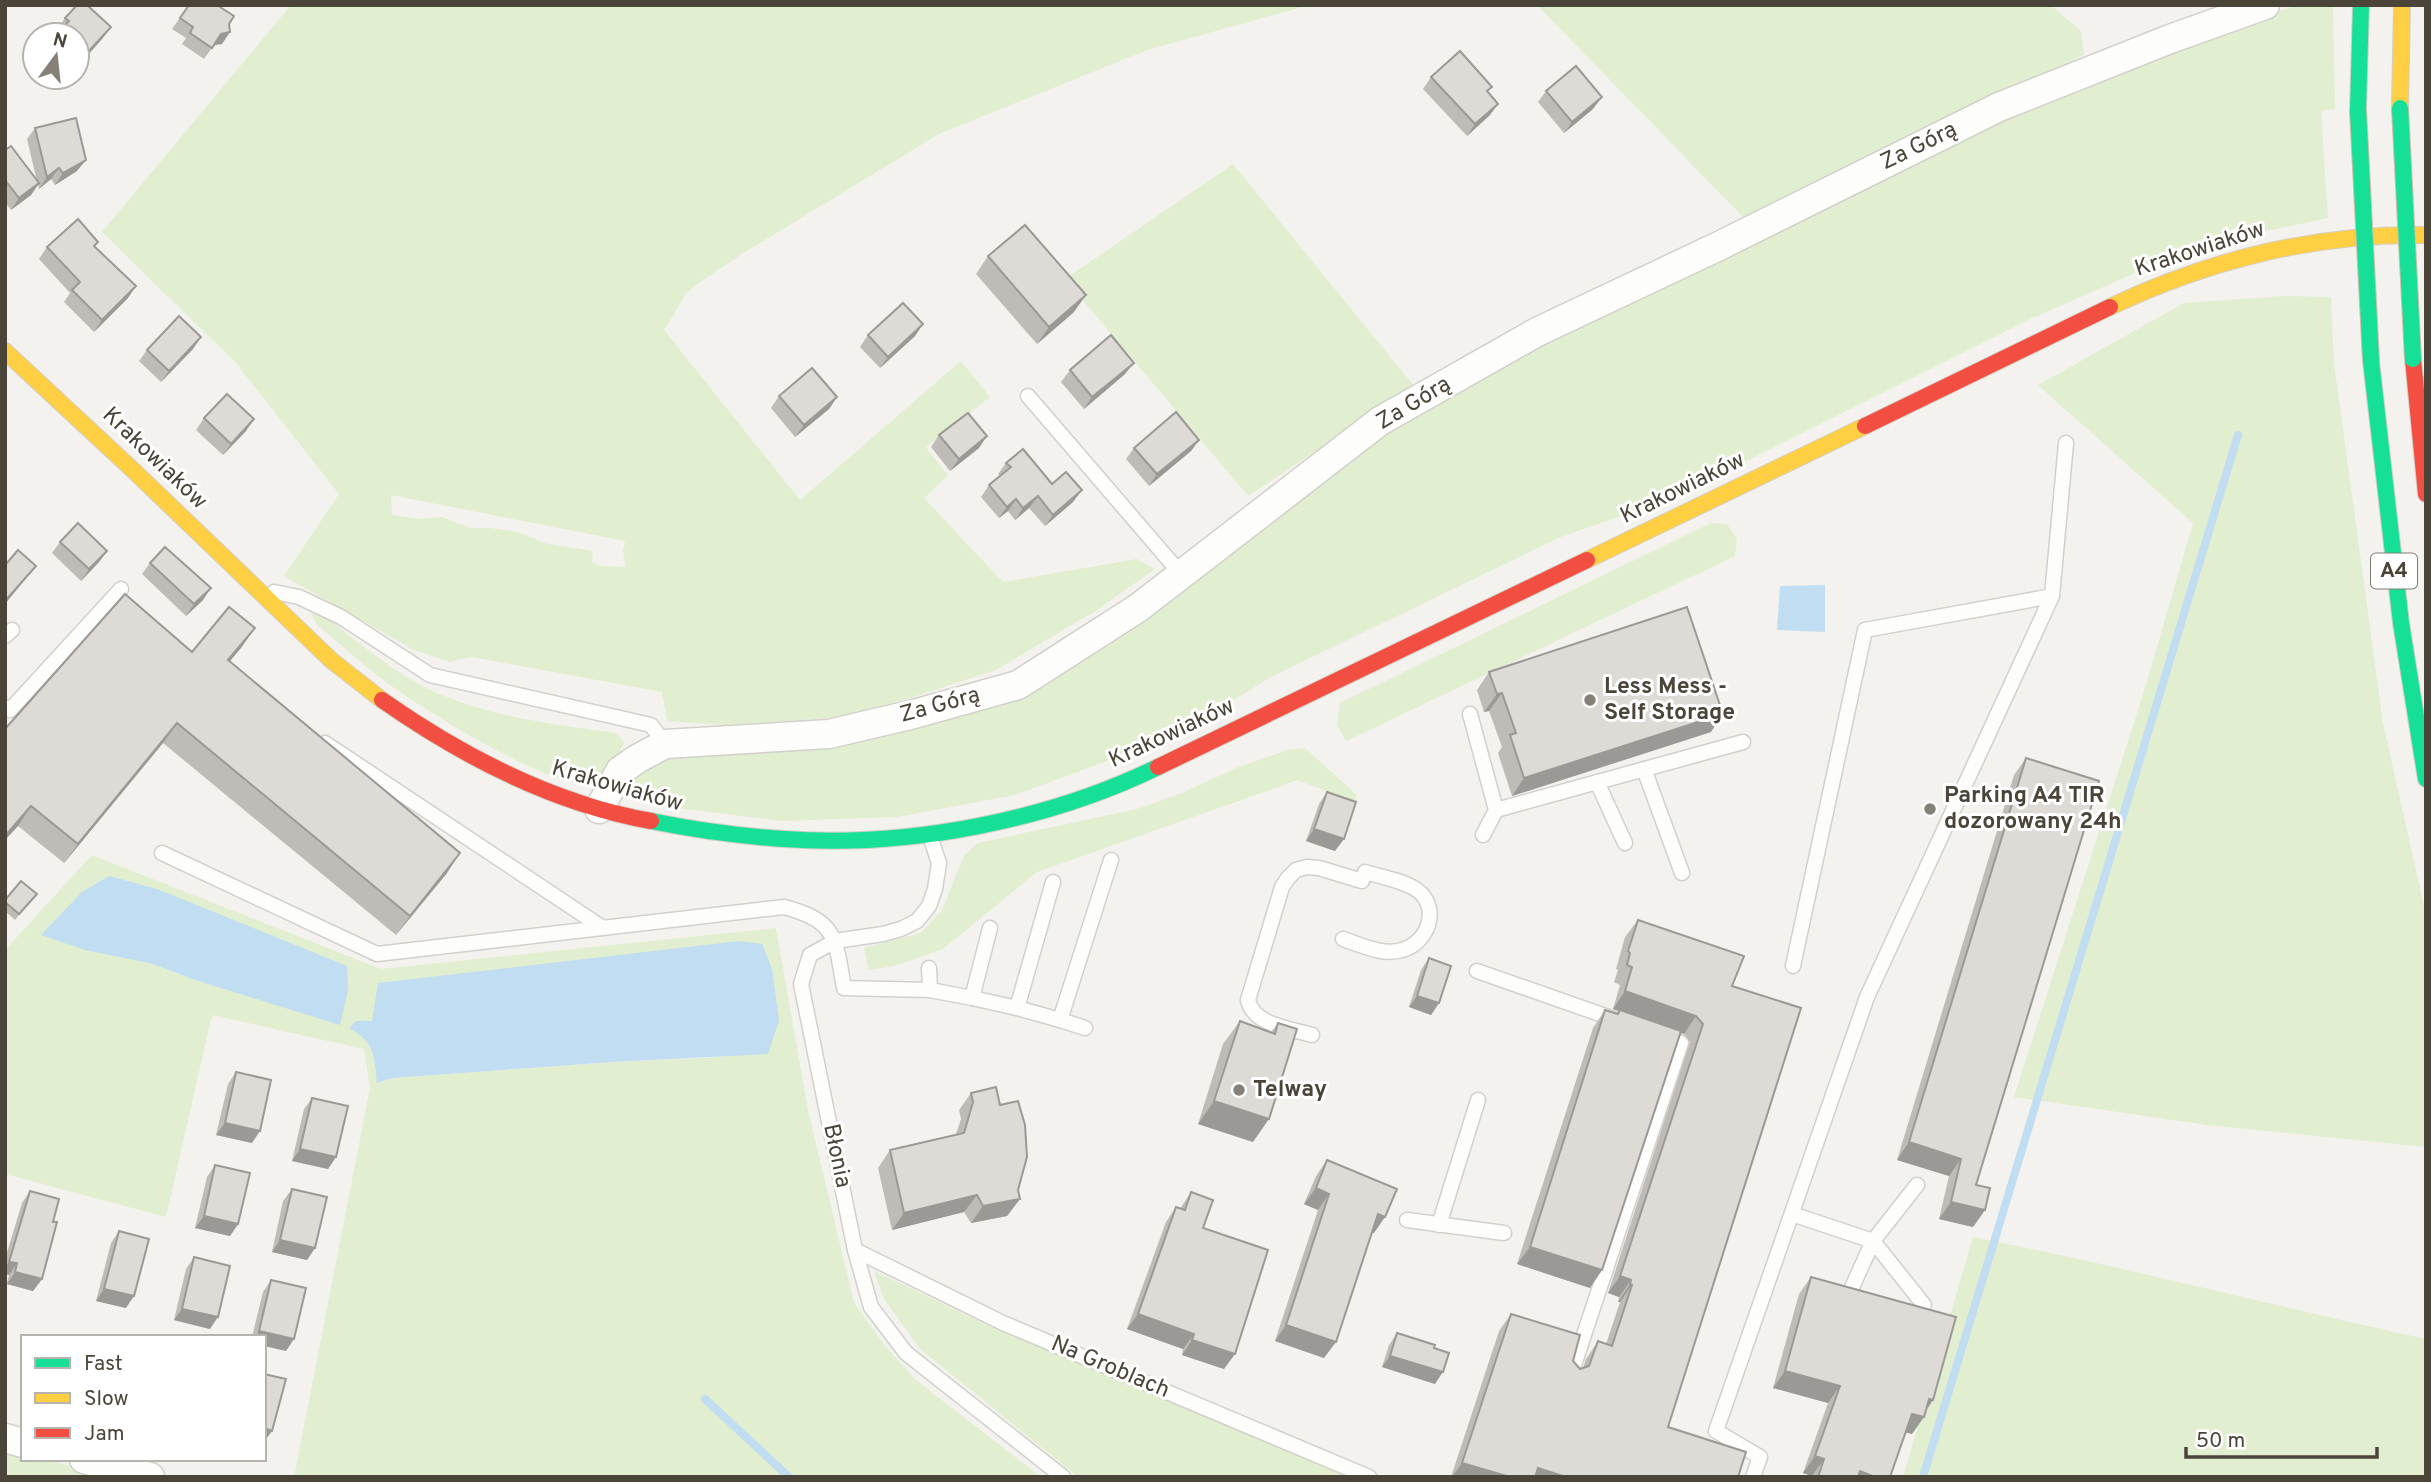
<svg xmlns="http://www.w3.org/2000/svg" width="2431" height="1482" font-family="Overpass,sans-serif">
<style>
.green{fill:#e1eecf;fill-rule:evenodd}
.water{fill:#c0ddf1}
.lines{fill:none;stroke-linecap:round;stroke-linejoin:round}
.stream{stroke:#c0ddf1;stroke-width:8}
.lane-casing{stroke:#d2d0cb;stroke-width:17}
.street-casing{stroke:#d2d0cb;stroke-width:31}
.fast-casing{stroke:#d3cfc5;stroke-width:18}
.slow-casing{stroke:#d3cfc5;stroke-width:18}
.jam-casing{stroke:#d3cfc5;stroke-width:18}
.lane{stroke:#fdfdfc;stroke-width:14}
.street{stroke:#fdfdfc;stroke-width:28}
.fast{stroke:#16e098;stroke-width:16}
.slow{stroke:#ffcf43;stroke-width:16}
.jam{stroke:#f24e42;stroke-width:16}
.fast-bridge-casing{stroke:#ccbfa9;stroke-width:18;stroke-linecap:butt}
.fast-bridge{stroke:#16e098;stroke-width:16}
.wall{fill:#bfbcb8}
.shaded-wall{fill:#9b9996}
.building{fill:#dedbd6;stroke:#9b9996;stroke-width:2}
.poi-dot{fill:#868178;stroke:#fff;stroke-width:2.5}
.labels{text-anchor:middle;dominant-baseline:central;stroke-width:6;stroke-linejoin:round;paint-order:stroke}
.shield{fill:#fff;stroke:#817c74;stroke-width:2}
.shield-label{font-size:21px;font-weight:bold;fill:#4b4439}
.street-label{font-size:23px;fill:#4b4439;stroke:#fff}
.poi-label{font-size:23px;font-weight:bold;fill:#4b4439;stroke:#fff;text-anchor:start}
</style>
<rect width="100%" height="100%" fill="#f4f2ee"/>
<g class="green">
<path d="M291 5H1310L1147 50 939 134 745 252 703 280 687 292 664 330 800 500 961 361 990 397 926 447 948 476 924 498 1003 582 1137 559 1155 569 1097 610 996 670 910 698 843 717 724 725 667 721 662 692 472 657 449 662 412 649 284 576 339 494 236 363 102 232ZM391 495 625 541 623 551 626 567 600 566 592 562 593 551 548 544 518 532 490 528H470L442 517 420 519 392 515Z"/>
<path d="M1537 5H2051L2081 31 2084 55 1745 219Z"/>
<path d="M2298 5H2333L2335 109 2321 111 2328 218 2215 242 2149 267 2030 319 1673 498 1563 536 1271 677 1177 735 1015 795 897 817 782 821 668 807 629 798 623 784 658 755 923 723 1193 580 1401 423 1538 341 2015 113 2220 30Z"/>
<path d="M1233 164 1414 386 1248 496 1065 279Z"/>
<path d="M2283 296 2331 297 2334 363 2383 723 2426 915V1147L2207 1125 2014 1097 2146 685 2193 523 2038 385 2184 303Z"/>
<path d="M1711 523 1727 524 1737 539 1735 556 1346 741 1337 725 1340 703Z"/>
<path d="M311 613 324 616C352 637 385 665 415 682 475 716 549 723 616 733L624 742C621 754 602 777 590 782 558 795 411 702 382 679 359 662 338 642 316 624Z"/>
<path d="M1305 748 1357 795 1354 803 1298 780 1037 872 943 949 895 966 869 970 864 948 921 933 942 910 964 855 978 843 1137 809 1182 793 1241 766 1287 750Z"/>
<path d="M92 855 381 969 776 928 808 1110 854 1303 886 1347 916 1380 1041 1477H294L370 1088 364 1049 212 1015 166 1217 5 1174V950ZM85 950 348 990 247 996 195 980 153 964ZM372 1021 726 1057 612 1062 393 1078 378 1083C372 1057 376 1043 350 1028Z"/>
<path d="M1973 1237C2125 1267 2275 1306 2426 1339V1477H1903Z"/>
<path d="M874 1271 996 1329 1352 1477H1078L920 1349 884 1299Z"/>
<path d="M5 1449 23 1453V1459H44L112 1477H5Z"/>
</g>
<g class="water">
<path d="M1825 585V632L1777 630 1780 586Z"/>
<path d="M109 876 157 889 347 966 348 990 340 1025 195 980 153 964 85 950 41 935 82 892Z"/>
<path d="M739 941 762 944 772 969 779 1020 768 1054 612 1062 393 1078 377 1083C374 1056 375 1042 349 1028L356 1021H372L378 983Z"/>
</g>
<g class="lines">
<g class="stream">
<path d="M705 1399 789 1477"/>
<path d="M1923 1477 2238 435"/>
</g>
<g class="lane-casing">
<g id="lane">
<path d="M1028 396 1181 574"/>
<path d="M274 592 299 597 341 617 430 675 651 725 665 744"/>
<path d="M5 636 12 630"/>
<path d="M5 707 10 710 121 589"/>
<path d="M1470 714 1496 810 1483 835"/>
<path d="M325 743 603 928"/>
<path d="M1644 769 1682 873"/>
<path d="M1597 782 1625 843"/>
<path d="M1496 810 1743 742"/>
<path d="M930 836 939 863 935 889 929 906 917 921 901 929 883 934 835 941 810 955 801 984 855 1250 871 1307 906 1353 1063 1477"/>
<path d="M162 853 377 954 784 907C838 921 835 939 844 988L930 990 929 968"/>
<path d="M1343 939C1361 945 1383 956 1402 950 1428 943 1441 908 1417 890 1403 880 1381 877 1365 872"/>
<path d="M1793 966 1865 630 2052 596"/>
<path d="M1477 971 1617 1020"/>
<path d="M930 990 972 998 990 928"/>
<path d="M972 998 1017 1008 1053 882"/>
<path d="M1017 1008 1060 1020 1111 860"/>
<path d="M1060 1020 1085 1028"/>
<path d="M1312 1035C1290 1028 1254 1026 1248 1000L1282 887 1288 878 1296 870 1307 867 1319 868 1362 881"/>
<path d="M1792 1214 1873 1241 1924 1305"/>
<path d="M1407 1220 1504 1233"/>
<path d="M1439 1225 1478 1100"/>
<path d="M855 1250 1003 1323 1369 1477"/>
<path d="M1849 1294 1873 1241 1917 1185"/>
<path d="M1570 1377 1681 1043 1660 1035"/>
<path d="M1753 1477 1760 1457 1716 1431 1867 997 2052 596 2066 443"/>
</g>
</g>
<g class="street-casing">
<g id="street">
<path d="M599 809 620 771 637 759 665 744 829 734 914 714 1018 685 1138 608 1380 421 1537 332 1719 246 1999 107 2170 39 2265 5"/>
<path d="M5 1438 23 1443"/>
<path d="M84 1459 150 1477"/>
</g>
</g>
<g class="fast-casing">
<g id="fast">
<path d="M2358 110 2361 5"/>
<path d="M2371 361 2401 623 2426 779"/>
<path d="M651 821C695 830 739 836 784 839 907 848 1047 821 1158 767"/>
</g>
</g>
<g class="slow-casing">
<g id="slow">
<path d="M2400 108 2402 5"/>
<path d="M2110 307C2208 260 2317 233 2426 235"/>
<path d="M5 351 135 472 331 660 382 700"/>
<path d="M1587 560 1865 426"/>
</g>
</g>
<g class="jam-casing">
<g id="jam">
<path d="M2413 359 2426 494"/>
<path d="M1865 426 2110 307"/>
<path d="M382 700C462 756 555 804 651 821"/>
<path d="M1158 767 1587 560"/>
</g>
</g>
<use href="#lane" class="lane"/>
<use href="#street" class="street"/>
<use href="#fast" class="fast"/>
<use href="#slow" class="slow"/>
<use href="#jam" class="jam"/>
<g class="fast-bridge-casing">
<g id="fast-bridge">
<path d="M2400 108 2413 359"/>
<path d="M2358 110 2371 361"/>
</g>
</g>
<use href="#fast-bridge" class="fast-bridge"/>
</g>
<g class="wall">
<path d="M189 5 220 7 229 24 222 44 214 45 204 59 182 44 186 38 172 29Z"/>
<path d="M65 18 111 27 102 39 79 65 77 63V35H58L60 32 57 30Z"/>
<path d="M1431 77 1488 92 1490 115 1467 136 1423 89Z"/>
<path d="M1546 91 1593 109 1564 133 1538 102Z"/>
<path d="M35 128 77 171 55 185 51 179 39 189 38 185 31 195 11 210 5 202V150L37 181 27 139Z"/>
<path d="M47 247H95L128 298 94 332 64 302 70 293 39 259Z"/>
<path d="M988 256 1074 312 1037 344 976 274Z"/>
<path d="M923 324 915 336 880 368 860 347 868 335Z"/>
<path d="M193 349 161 382 139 361 147 350Z"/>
<path d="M1070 370 1125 374 1084 409 1061 382Z"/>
<path d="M779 396 837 397 829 409 795 437 771 408Z"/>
<path d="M204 418 246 431 223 455 196 430Z"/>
<path d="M939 435 979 448 950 471 931 447Z"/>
<path d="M1199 440 1191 451 1149 486 1126 459 1134 448Z"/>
<path d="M1006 463 1052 484 1073 502 1045 526 1029 508 1015 520 1008 511 999 518 981 497 989 485 1000 476 998 474Z"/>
<path d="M60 542 107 551 99 562 81 581 52 553Z"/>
<path d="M150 563 203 600 186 616 142 574Z"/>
<path d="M255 628 230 661 447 873 396 935 163 743 64 863 18 826 5 840V729L192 652Z"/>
<path d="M1489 672 1711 732 1512 796 1498 753 1502 747 1489 711 1484 712 1477 690Z"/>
<path d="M2026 758 1976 1185 1985 1210 1973 1227 1939 1219 1949 1176 1897 1160 2014 775Z"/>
<path d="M1327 792 1335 851 1306 841 1319 804Z"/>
<path d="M37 894 15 920 5 911V900Z"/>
<path d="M1638 920 1732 986 1668 1427 1738 1477H1451L1499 1331 1511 1314 1573 1361 1580 1369 1583 1368 1586 1359 1598 1341 1606 1344 1620 1302H1618L1619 1297 1608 1293 1690 1042 1684 1034 1681 1033 1602 1270 1590 1288 1517 1264 1593 1028 1605 1010 1617 1014 1619 1011 1613 1009 1620 985 1614 982 1618 970 1616 969 1625 937Z"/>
<path d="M1429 958 1439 1003 1431 1015 1409 1007 1421 970Z"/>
<path d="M1240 1021 1271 1032 1278 1023 1253 1142 1198 1124 1223 1044Z"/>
<path d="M236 1072 252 1143 216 1135 228 1084Z"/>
<path d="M971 1093 1018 1190 1020 1199 1007 1216 971 1223 964 1212 892 1230 878 1168 890 1150 956 1134 961 1119 959 1110Z"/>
<path d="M312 1098 336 1157 328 1169 292 1161 304 1109Z"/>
<path d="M1327 1160 1374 1233H1372L1324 1358 1275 1341 1318 1210 1304 1204 1316 1176Z"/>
<path d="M215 1165 238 1224 230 1236 195 1228 207 1177Z"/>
<path d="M292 1189 315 1248 307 1260 272 1252 283 1201Z"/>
<path d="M30 1191 53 1222 42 1279 33 1291 7 1284 9 1275 5 1274V1259L22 1203Z"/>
<path d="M1191 1192 1203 1228 1224 1369 1182 1355 1183 1349 1127 1329 1166 1222 1176 1207 1180 1209Z"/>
<path d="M119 1231 126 1308 96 1301 111 1243Z"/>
<path d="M194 1257 210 1329 174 1320 186 1269Z"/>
<path d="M1811 1277 1933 1400 1912 1434 1906 1432 1890 1477H1812V1476L1803 1473 1828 1403 1773 1388 1799 1294Z"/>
<path d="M271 1280 286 1351 264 1337H252L263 1292Z"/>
<path d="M1397 1333 1434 1348 1435 1384 1382 1367 1389 1345Z"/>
</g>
<g class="shaded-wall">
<path d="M111 27 102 39 79 65 87 53Z"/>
<path d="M230 32 222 44 214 45 221 34Z"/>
<path d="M1602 97 1593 109 1564 133 1572 122Z"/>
<path d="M1498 104 1490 115 1467 136 1475 124Z"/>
<path d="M86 160 77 171 55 185 63 173Z"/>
<path d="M59 168 51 179 39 189 47 177Z"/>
<path d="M39 183 31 195 11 210 19 198Z"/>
<path d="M136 286 128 298 94 332 102 320Z"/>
<path d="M1086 295 1074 312 1037 344 1049 327Z"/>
<path d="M923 324 915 336 880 368 888 357Z"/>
<path d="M201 337 193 349 161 382 169 371Z"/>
<path d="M1134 363 1125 374 1084 409 1092 397Z"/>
<path d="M837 397 829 409 795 437 804 425Z"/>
<path d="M254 419 246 431 223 455 231 444Z"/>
<path d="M987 436 979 448 950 471 959 459Z"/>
<path d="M1199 440 1191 451 1149 486 1157 474Z"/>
<path d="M1082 490 1073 502 1045 526 1053 515Z"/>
<path d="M1038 496 1029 508 1015 520 1023 508Z"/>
<path d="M1016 499 1008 511 999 518 1007 507Z"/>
<path d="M107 551 99 562 81 581 89 569Z"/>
<path d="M36 566 27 577 5 604V601Z"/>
<path d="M211 588 203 600 186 616 194 604Z"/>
<path d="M255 628 241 648 214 680 228 660Z"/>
<path d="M1502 693 1489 711 1484 712 1497 694Z"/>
<path d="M1723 714 1711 732 1512 796 1524 778Z"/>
<path d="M177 723 163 743 64 863 78 844Z"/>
<path d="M31 806 18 826 5 840V836Z"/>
<path d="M1314 829 1344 839 1335 851 1306 841Z"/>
<path d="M460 853 447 873 396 935 410 916Z"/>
<path d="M1625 991 1696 1016 1684 1034 1613 1009Z"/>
<path d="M1417 996 1439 1003 1431 1015 1409 1007Z"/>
<path d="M1214 1101 1269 1119 1253 1142 1198 1124Z"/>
<path d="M225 1123 260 1131 252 1143 216 1135Z"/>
<path d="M1909 1142 1961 1159 1949 1176 1897 1160Z"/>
<path d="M300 1149 336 1157 328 1169 292 1161Z"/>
<path d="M1316 1188 1329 1194 1318 1210 1304 1204Z"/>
<path d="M977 1195 964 1212 892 1230 904 1213Z"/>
<path d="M1020 1199 1007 1216 971 1223 983 1206Z"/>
<path d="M1951 1202 1985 1210 1973 1227 1939 1219Z"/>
<path d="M1378 1214 1385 1217 1374 1233 1367 1230Z"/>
<path d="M204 1216 238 1224 230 1236 195 1228Z"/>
<path d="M280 1240 315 1248 307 1260 272 1252Z"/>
<path d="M1530 1247 1602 1270 1590 1288 1517 1264Z"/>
<path d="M9 1262 17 1263 9 1275 5 1274V1267Z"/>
<path d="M15 1272 42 1279 33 1291 7 1284Z"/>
<path d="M1620 1276 1631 1280 1619 1297 1608 1293Z"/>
<path d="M1630 1284 1632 1285 1620 1302H1618Z"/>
<path d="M104 1289 134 1296 126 1308 96 1301Z"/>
<path d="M182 1309 218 1317 210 1329 174 1320Z"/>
<path d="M1138 1314 1194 1334 1183 1349 1127 1329Z"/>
<path d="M1286 1325 1336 1342 1324 1358 1275 1341Z"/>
<path d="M259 1331 294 1339 286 1351 264 1346V1337H255Z"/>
<path d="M1192 1340 1235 1354 1224 1369 1182 1355Z"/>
<path d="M1390 1356 1443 1372 1435 1384 1382 1367Z"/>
<path d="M1785 1371 1840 1386 1828 1403 1773 1388Z"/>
<path d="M1929 1399 1933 1400 1921 1417H1924L1912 1434 1900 1431 1912 1414Z"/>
<path d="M264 1428 272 1431 264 1442Z"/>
<path d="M1815 1456 1824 1459 1812 1476 1803 1473Z"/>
<path d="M1462 1463 1510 1477H1452Z"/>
<path d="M1538 1468 1566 1477H1532Z"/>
<path d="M1860 1471 1875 1477H1856Z"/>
</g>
<g class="building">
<path d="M77 5H87L111 27 87 53 77 44V35H68L62 29 69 21 65 18Z"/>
<path d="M189 5H221L220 7 234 16 229 24 230 32 221 34 212 48 190 33 193 27 180 18Z"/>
<path d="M1460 51 1492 87 1487 91 1498 104 1475 124 1431 77Z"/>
<path d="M1576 66 1602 97 1572 122 1546 91Z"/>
<path d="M76 118 86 160 63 173 59 168 47 177 35 128Z"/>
<path d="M11 146 39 183 19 198 5 180V150Z"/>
<path d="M78 219 98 242 94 246 136 286 102 320 72 290 80 282 47 247Z"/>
<path d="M1025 225 1086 295 1049 327 988 256Z"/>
<path d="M903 303 923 324 888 357 868 335Z"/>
<path d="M179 316 201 337 169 371 147 350Z"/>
<path d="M1111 335 1134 363 1092 397 1070 370Z"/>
<path d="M812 368 837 397 804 425 779 396Z"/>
<path d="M227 394 254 419 231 444 204 418Z"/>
<path d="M1176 412 1199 440 1157 474 1134 448Z"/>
<path d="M968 413 987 436 959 459 939 435Z"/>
<path d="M1023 449 1052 484 1066 472 1082 490 1053 515 1038 496 1023 508 1016 499 1007 507 989 485 1011 467 1006 463Z"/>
<path d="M78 523 107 551 89 569 60 542Z"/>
<path d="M165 547 211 588 194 604 150 563Z"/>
<path d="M18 550 36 566 5 601V565Z"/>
<path d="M125 594 192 652 229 607 255 628 228 660 460 853 410 916 177 723 78 844 31 806 5 836V729Z"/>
<path d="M1687 607 1723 714 1524 778 1510 735 1516 733 1502 693 1497 694 1489 672Z"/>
<path d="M2026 758 2099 781 1976 1185 1990 1188 1985 1210 1951 1202 1961 1159 1909 1142Z"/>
<path d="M1327 792 1356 802 1344 839 1314 829Z"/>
<path d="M21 881 37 894 19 914 5 902V900Z"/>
<path d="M1638 920 1744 956 1732 986 1801 1008 1668 1427 1746 1452 1738 1477H1566L1538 1468 1535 1477H1510L1462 1463 1511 1314 1580 1335 1573 1361 1580 1369 1589 1366 1598 1341 1612 1346 1632 1285 1630 1284 1631 1280 1620 1276 1703 1024 1696 1016 1625 991 1632 967 1627 965 1630 953 1628 951Z"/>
<path d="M1429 958 1451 966 1439 1003 1417 996Z"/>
<path d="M1605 1010 1618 1014 1620 1010 1681 1031 1602 1270 1530 1247Z"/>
<path d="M1240 1021 1275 1034 1278 1023 1297 1029 1269 1119 1214 1101Z"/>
<path d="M236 1072 271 1080 260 1131 225 1123Z"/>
<path d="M996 1087 1000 1105 1018 1101 1025 1125 1027 1157 1018 1190 1020 1199 983 1206 977 1195 904 1213 890 1150 964 1133 973 1102 971 1093Z"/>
<path d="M312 1098 348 1106 336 1157 300 1149Z"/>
<path d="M1327 1160 1397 1189 1385 1217 1378 1214 1336 1342 1286 1325 1329 1194 1316 1188Z"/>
<path d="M215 1165 250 1173 238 1224 204 1216Z"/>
<path d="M292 1189 327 1197 315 1248 280 1240Z"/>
<path d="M30 1191 59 1199 53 1222H57L42 1279 15 1272 17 1263 9 1262Z"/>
<path d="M1191 1192 1213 1200 1203 1228 1268 1250 1235 1354 1192 1340 1194 1334 1138 1314 1176 1207 1185 1210Z"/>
<path d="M119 1231 149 1239 134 1296 104 1289Z"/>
<path d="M194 1257 230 1266 218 1317 182 1309Z"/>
<path d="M1811 1277 1956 1317 1933 1400 1929 1399 1924 1417 1912 1414 1890 1477H1875L1860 1471 1858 1477H1818L1824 1459 1815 1456 1840 1386 1785 1371Z"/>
<path d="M271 1280 306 1288 294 1339 259 1331Z"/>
<path d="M1397 1333 1435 1345 1434 1348 1449 1353 1443 1372 1390 1356Z"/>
<path d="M264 1374 286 1379 272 1431 264 1428Z"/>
</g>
<g class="poi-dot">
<circle cx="1590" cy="700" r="7"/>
<circle cx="1930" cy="809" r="7"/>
<circle cx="1239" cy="1090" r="7"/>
</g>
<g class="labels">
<rect class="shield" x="2371" y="553.5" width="46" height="35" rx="5"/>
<g class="shield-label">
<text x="2394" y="571">A4</text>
</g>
<g class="street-label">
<text transform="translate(1919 147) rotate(-26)">Za Górą</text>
<text transform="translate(2200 250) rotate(-18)">Krakowiaków</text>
<text transform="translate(1414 404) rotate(-31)">Za Górą</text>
<text transform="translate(154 459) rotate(44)">Krakowiaków</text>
<text transform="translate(1683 489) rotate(-26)">Krakowiaków</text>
<text transform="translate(940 706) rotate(-15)">Za Górą</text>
<text transform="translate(1172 734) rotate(-25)">Krakowiaków</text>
<text transform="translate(617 787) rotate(16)">Krakowiaków</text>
<text transform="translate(836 1156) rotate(78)">Błonia</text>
<text transform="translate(1110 1368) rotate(23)">Na Groblach</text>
</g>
<g class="poi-label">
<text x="1604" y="687">Less Mess -<tspan x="1604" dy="26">Self Storage</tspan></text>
<text x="1944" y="796">Parking A4 TIR<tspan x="1944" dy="26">dozorowany 24h</tspan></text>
<text x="1253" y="1090">Telway</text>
</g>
</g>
<rect width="2431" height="1482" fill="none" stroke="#4b4439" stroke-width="14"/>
<rect x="21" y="1335" width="245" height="126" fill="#ffffff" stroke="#b7b4b0" stroke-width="2"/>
<rect x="35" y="1358" width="35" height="10" fill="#16e098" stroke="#b7b4b0" stroke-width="2"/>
<text x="84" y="1370" font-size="21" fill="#4b4439">Fast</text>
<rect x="35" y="1393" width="35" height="10" fill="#ffcf43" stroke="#b7b4b0" stroke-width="2"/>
<text x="84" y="1405" font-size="21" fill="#4b4439">Slow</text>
<rect x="35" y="1428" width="35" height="10" fill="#f24e42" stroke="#b7b4b0" stroke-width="2"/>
<text x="84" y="1440" font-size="21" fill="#4b4439">Jam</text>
<g transform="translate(56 56) rotate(15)"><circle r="33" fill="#ffffff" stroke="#b7b4b0" stroke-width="2"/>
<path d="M0-5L12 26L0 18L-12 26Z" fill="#868178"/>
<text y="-10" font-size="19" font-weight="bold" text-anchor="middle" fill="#4b4439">N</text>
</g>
<path d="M2186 1447v10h191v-10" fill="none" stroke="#4b4439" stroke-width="3.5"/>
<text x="2196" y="1447" font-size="21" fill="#4b4439" stroke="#ffffff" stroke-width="5" paint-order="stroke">50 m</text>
</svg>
